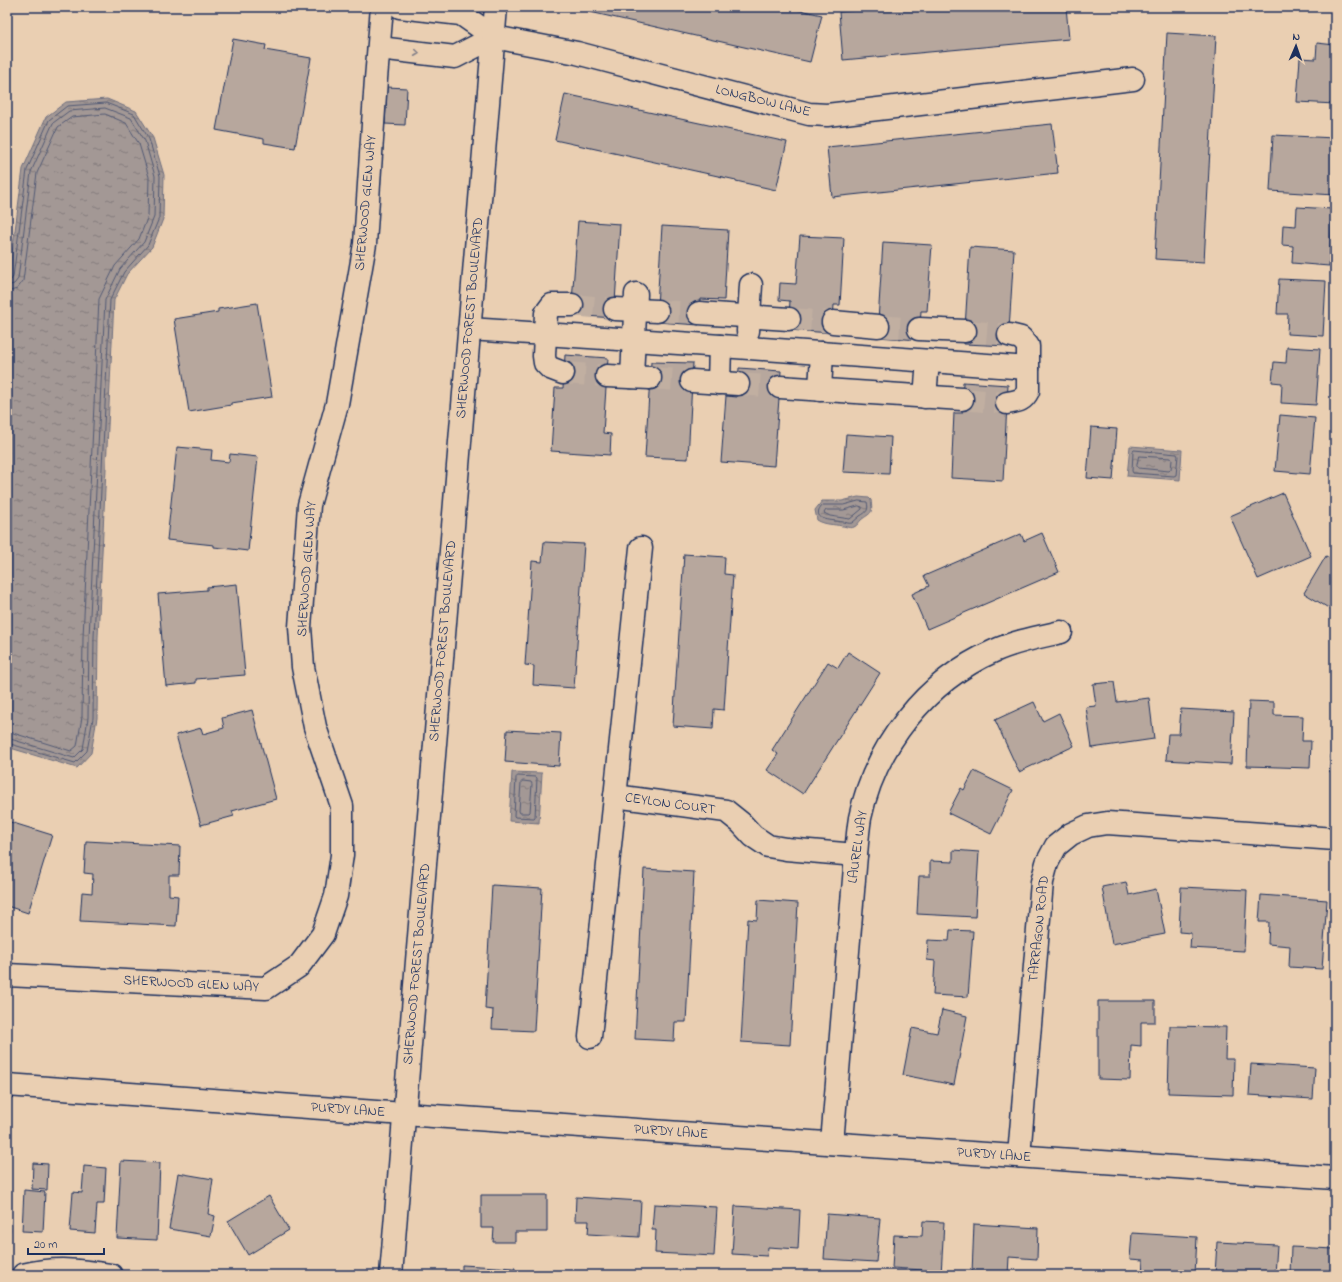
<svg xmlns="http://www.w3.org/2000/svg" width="1342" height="1282" font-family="'Indie Flower',sans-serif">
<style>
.water{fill:url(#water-ripples);stroke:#6d6e7f}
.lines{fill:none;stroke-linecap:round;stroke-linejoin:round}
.shore{stroke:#515974;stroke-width:1}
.building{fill:#b7a79d;stroke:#1b2f5e}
.minor-tunnel{stroke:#c1afa1;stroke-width:22;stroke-dasharray:22 11;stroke-linecap:butt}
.minor-casing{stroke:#1b2f5e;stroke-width:25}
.minor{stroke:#eacfb2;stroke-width:22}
.oneway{stroke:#827f88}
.labels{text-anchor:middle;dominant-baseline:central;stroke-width:4;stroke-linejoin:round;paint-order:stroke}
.street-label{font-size:14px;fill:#1b2f5e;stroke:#eacfb2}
</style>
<defs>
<pattern id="water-ripples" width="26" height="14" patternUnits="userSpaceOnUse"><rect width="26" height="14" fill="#a39895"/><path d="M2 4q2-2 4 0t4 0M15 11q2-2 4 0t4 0" fill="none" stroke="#847c7d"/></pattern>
</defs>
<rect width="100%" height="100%" fill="#eacfb2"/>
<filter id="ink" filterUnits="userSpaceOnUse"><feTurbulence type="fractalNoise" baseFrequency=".025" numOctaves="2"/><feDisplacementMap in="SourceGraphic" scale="8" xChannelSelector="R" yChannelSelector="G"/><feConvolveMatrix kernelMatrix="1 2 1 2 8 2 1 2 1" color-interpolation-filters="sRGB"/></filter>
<g filter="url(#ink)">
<g class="water">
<path d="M107 99 136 111 153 138 164 175 163 219 152 247 127 274 114 300 98 637 97 718 91 753 77 768 7 747V292L23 169 46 117 66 102Z"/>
<path d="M1130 446 1182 450 1180 480 1127 476Z"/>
<path d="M858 497 869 498 871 500C873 515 871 512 861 520 859 522 857 526 854 527 850 529 846 526 842 526 833 524 825 525 817 520L815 510 822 501H842Z"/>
<path d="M512 772 542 773 539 823 509 821Z"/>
</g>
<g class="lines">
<g class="shore">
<path d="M7 281 11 280 13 277 27 170 49 120 67 106 106 103 134 114 149 139 160 176 159 218 148 245 124 272 110 300 94 637 93 718 87 751 75 763 7 743"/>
<path d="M7 286 14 284 18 279 31 172 53 123 69 111 105 108 131 118 145 141 155 176 154 217 144 242 120 269 105 300 89 637 88 718 83 749 74 758 7 738"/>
<path d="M7 292 17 289 23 281 37 173 58 127 72 117 105 114 126 123 139 144 149 177 148 216 139 239 115 266 99 299 83 637 82 717 77 746 71 751 13 733 7 732"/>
<path d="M1134 450 1177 454 1178 456 1176 475 1174 476 1133 473 1132 471 1133 452Z"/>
<path d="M1139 456 1171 458 1172 460 1171 469 1169 471 1138 468 1137 466Z"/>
<path d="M859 501 867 502C869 510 867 512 860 516 857 518 855 521 852 523 848 524 846 522 843 522 834 520 808 521 823 505H843Z"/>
<path d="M859 506 862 507V509L850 519 830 516 824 513 826 510H843Z"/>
<path d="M518 776 536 777 537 778 535 817 534 818 515 817 514 816 516 778Z"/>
<path d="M523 781 531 782 532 784 530 812 529 813H520L519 811 521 783Z"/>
</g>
</g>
<g class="building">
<path d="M591 7H786L822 15 810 62 590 12Z"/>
<path d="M894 7H1066L1069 39 843 60 839 12Z"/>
<path d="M1167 33 1216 36 1204 262 1155 259Z"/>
<path d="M233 39 266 45 265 50 311 58 295 148 264 143V139L216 130Z"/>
<path d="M1317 43 1335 45V104L1297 102 1300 58 1316 59Z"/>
<path d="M387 87 407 88 405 125 385 124Z"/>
<path d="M565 94 787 142 776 190 736 181V180L555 140Z"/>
<path d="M1052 124 1058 173 832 197 827 147Z"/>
<path d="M1273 135 1335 138V195L1270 191Z"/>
<path d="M1297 207 1332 209 1329 266 1292 263 1293 246 1282 245 1283 225 1296 226Z"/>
<path d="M578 221 620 224 614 318 571 315Z"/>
<path d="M662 226 728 230 724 300 700 299 699 325 656 322Z"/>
<path d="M800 236 844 238 840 305H834L832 333 788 330 790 301 779 300 780 283 796 284Z"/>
<path d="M883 242 932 245 927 311H921L919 340 877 337Z"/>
<path d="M970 247 1014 250 1008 346 964 344Z"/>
<path d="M1279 279 1326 281 1323 336 1287 334 1288 314H1277Z"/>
<path d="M257 303 272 397 231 403V405L189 412 174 319 218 312V309Z"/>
<path d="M1287 347 1320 349 1316 405 1281 403 1282 383 1272 382 1274 362 1286 363Z"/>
<path d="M565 355 608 358 603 433 611 434 610 455 551 451 555 388H563Z"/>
<path d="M651 362 693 363 688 459 645 457Z"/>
<path d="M739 368 781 371 774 466 721 462 726 396 737 397Z"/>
<path d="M963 382 1008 385 1003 481 951 478 954 413H962Z"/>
<path d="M1280 415 1315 418 1310 474 1275 471Z"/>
<path d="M1091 427 1117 429 1113 480 1087 478Z"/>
<path d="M846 434 891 437 889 474 843 472Z"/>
<path d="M177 447 212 450 211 460 229 462 230 454 258 457 248 551 214 547V545L167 540Z"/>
<path d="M1283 493 1311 556 1258 579 1230 516Z"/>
<path d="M1042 533 1059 572 927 629 912 594 929 586 924 576 1021 534 1024 541Z"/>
<path d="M544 542 584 544 574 688 533 685 534 666 525 665 532 561 542 562Z"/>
<path d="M684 554 725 557 724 574 733 575 724 710 714 709 713 729 673 726Z"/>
<path d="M1326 556 1335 561V612L1304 593Z"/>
<path d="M237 584 245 675 196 679V683L166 686 158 594 207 590V587Z"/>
<path d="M848 652 880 673 803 794 767 770 778 754 772 750 828 662 838 668Z"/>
<path d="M1114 682 1117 702 1149 698 1154 739 1092 748 1086 707 1096 706 1093 684Z"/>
<path d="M1249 701 1274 702V715L1303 716 1302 741H1311L1310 768 1247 766Z"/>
<path d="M1034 702 1043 721 1059 713 1074 746 1019 772 995 720Z"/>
<path d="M1181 709 1234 712 1231 764 1166 760 1168 734H1179Z"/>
<path d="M252 710 276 799 232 811 234 816 201 825 176 735 201 728 203 734 224 728 222 718Z"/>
<path d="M1333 717H1335V772H1330Z"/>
<path d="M507 730 561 733 559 766 505 762Z"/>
<path d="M974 771 1013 790 991 834 948 813 961 788 964 790Z"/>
<path d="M7 821 52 835 28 913 7 906Z"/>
<path d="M86 841 180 846 179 875H169V895L178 896 176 926 80 921 82 892 92 893 93 874 84 873Z"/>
<path d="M953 850 979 852 975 917 917 914 919 876H930V861L953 862Z"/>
<path d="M644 869 694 872 686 1022H675L674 1041 635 1039Z"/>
<path d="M1126 882 1129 895 1156 889 1165 934 1112 944 1102 887Z"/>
<path d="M492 885 542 888 534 1031 492 1029 493 1010 485 1009Z"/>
<path d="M1181 887 1247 890 1244 951 1190 948 1191 933 1179 932Z"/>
<path d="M1261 895 1327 900 1322 969 1289 967 1290 946 1268 944 1269 922H1259Z"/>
<path d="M758 900 798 903 790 1045 741 1042 748 919 757 920Z"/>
<path d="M950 930 973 931 968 997 933 995 935 961 927 960 928 940 949 941Z"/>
<path d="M1098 1001H1155V1022H1141V1046L1131 1045 1130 1080 1098 1079Z"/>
<path d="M942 1010 967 1016 954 1085 903 1075 912 1028 937 1033Z"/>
<path d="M1170 1026 1226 1027 1225 1059H1234L1233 1095 1168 1093Z"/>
<path d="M1251 1064 1315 1068 1313 1099 1249 1095Z"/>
<path d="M1333 1077 1335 1078V1102H1332Z"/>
<path d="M121 1161 160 1163 157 1240 117 1238Z"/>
<path d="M33 1163 48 1164 47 1190 32 1189Z"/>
<path d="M84 1166 106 1168 104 1204H97L95 1233 70 1231 73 1192 82 1193Z"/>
<path d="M178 1173 213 1179 208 1214 215 1216 211 1236 169 1229Z"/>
<path d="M24 1190 45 1192 43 1232 22 1231Z"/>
<path d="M481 1195H547V1232H515V1242H493L494 1228H481Z"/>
<path d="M269 1196 289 1230 248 1255 228 1221Z"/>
<path d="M576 1197 641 1201 639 1237 588 1234 589 1221H575Z"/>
<path d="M654 1204 717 1207 714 1256 655 1253 656 1230H652Z"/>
<path d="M735 1206 800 1210 798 1249 768 1247 767 1256 732 1254Z"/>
<path d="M7 1208 10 1231H7Z"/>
<path d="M827 1214 880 1218 876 1262 824 1259Z"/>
<path d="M923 1221 944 1222 941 1275H923V1270L892 1268 894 1235 922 1236Z"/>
<path d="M974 1224 1038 1228 1037 1259 1009 1257 1008 1275 972 1273Z"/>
<path d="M1132 1233 1197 1237 1195 1275H1142L1143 1260 1130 1259Z"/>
<path d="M1217 1242 1277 1245 1275 1275H1215Z"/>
<path d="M1291 1247 1335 1249V1275H1290Z"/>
<path d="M462 1265 515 1268 514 1275H462Z"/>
</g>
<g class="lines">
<g class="minor-tunnel">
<path d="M572 305 615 309"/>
<path d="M657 311 699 313"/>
<path d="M789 319 833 322"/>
<path d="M878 326 919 329"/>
<path d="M965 331 1009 335"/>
<path d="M563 373 607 376"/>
<path d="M650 378 692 381"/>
<path d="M738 384 780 387"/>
<path d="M962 399 1007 403"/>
</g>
<g class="minor-casing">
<g id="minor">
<path d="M400 7 461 14 494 37 577 53 809 114 827 115 1133 79"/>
<path d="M379 48 455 57 494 37"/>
<path d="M615 309 657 311"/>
<path d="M699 313 789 319"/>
<path d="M833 322 878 326"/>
<path d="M469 329 693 344 1028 368"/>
<path d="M919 329 965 331"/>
<path d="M748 331 751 285"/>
<path d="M563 373 550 368 545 363 544 356 546 313 552 305H572"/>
<path d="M607 376 650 378"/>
<path d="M632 377 636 294"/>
<path d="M692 381 738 384"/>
<path d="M719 383 720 346"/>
<path d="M780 387 962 399"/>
<path d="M820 390 822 353"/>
<path d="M925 397 928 361"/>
<path d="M1007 403C1018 401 1023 401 1028 391V346L1021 338 1009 335"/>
<path d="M615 796 726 811 741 823 753 836 768 846 786 849 856 855"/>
<path d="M7 975 266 988 299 966 323 934 336 896 342 855V806L315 727 303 667 300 627 309 505 337 404 365 244 376 79 382 7"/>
<path d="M590 1037 641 548"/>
<path d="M7 1085 404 1114 1335 1178"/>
<path d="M832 1143 856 855C857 843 858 830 860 818 875 746 926 681 994 651 1016 641 1039 637 1061 632"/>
<path d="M1019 1156 1042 882 1047 863 1056 846 1071 834 1088 826 1107 823 1335 839"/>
<path d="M23 1275C55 1267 79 1270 111 1275"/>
<path d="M391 1275 496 7"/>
</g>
</g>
<use href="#minor" class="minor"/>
</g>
<defs><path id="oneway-chevron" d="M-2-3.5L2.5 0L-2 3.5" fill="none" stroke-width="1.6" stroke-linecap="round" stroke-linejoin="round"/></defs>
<use class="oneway" href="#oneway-chevron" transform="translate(417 53) rotate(7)"/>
</g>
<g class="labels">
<g class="street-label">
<text transform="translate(763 101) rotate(14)">LONGBOW LANE</text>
<text transform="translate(366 203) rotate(-85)">SHERWOOD GLEN WAY</text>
<text transform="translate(470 318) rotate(-85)">SHERWOOD FOREST BOULEVARD</text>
<text transform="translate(307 569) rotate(-86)">SHERWOOD GLEN WAY</text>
<text transform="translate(443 641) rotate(-85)">SHERWOOD FOREST BOULEVARD</text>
<text transform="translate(670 804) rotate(8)">CEYLON COURT</text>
<text transform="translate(858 847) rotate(-82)">LAUREL WAY</text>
<text transform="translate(1039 929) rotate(-84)">TARRAGON ROAD</text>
<text transform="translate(417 964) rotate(-85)">SHERWOOD FOREST BOULEVARD</text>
<text transform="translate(191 984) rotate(3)">SHERWOOD GLEN WAY</text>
<text transform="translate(348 1110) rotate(4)">PURDY LANE</text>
<text transform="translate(671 1132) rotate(4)">PURDY LANE</text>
<text transform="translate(994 1155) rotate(4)">PURDY LANE</text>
</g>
</g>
<rect width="1342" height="1282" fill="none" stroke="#eacfb2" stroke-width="24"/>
<rect x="12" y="12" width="1318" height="1258" fill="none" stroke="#1b2f5e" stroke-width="1.5" filter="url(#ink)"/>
<g transform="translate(1296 46) rotate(2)" stroke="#eacfb2" stroke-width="3" paint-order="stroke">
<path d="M0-3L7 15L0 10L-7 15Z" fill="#1b2f5e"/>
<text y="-6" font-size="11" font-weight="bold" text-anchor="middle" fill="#1b2f5e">N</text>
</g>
<path d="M28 1248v6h76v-6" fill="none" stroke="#1b2f5e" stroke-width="2"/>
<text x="34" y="1248" font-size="12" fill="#1b2f5e" stroke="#eacfb2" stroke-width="3" paint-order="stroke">20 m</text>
</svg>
